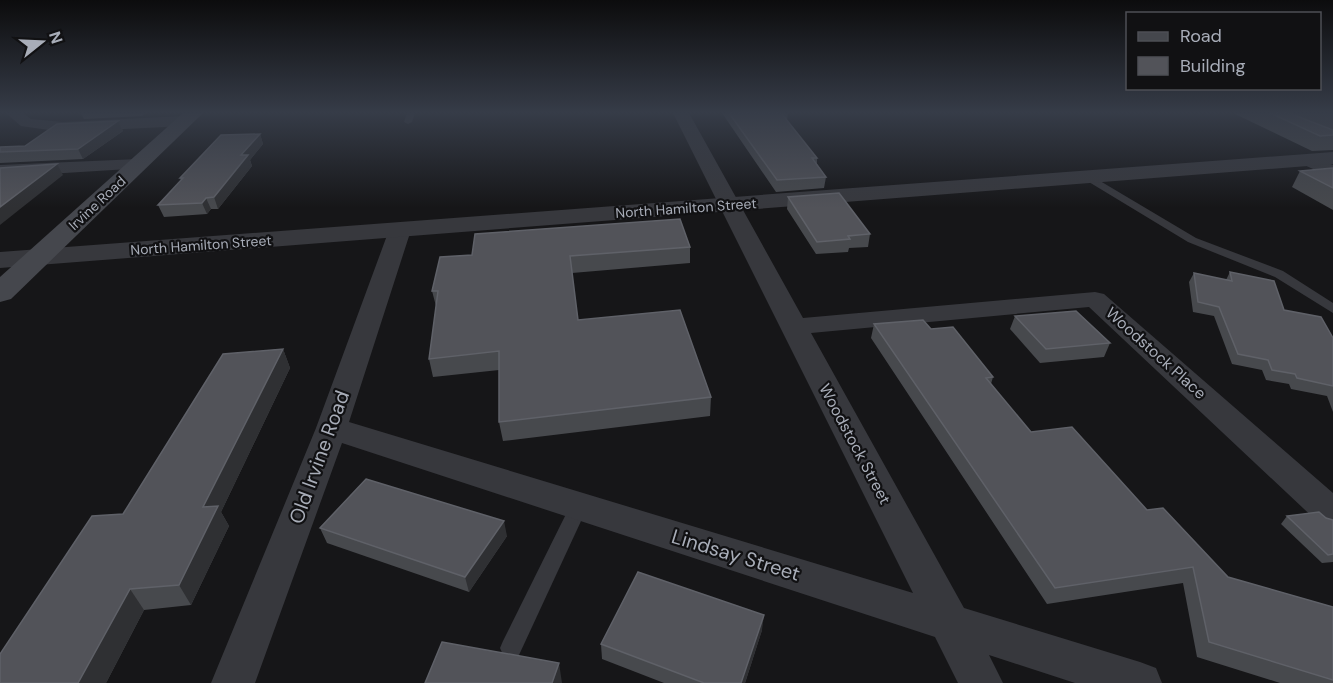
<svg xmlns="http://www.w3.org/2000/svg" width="1333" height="683" font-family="'DM Sans',sans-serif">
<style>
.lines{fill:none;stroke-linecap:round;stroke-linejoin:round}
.service{fill:#37383d;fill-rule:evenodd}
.minor{fill:#37383d;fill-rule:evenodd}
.tertiary{fill:#37383d;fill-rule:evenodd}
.secondary{fill:#45474d;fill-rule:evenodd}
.wall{fill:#47494d}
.shaded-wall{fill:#2f3033}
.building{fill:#525359;stroke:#5f6168;stroke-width:1.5}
.labels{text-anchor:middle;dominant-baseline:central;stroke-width:4.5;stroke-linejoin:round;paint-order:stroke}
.far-street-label{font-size:14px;fill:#a8adb8;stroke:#111113}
.street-label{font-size:16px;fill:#a8adb8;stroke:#111113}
.near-street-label{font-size:20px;fill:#a8adb8;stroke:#111113}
</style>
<rect width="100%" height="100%" fill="#161618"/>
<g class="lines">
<g class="service">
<path d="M407 113H415L412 122 408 124 404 122Z"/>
<path d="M1084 175H1090L1196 238 1283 271 1333 303V313L1275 277 1188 242 1084 179Z"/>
<path d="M579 499 585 501 588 506 519 655 511 658 503 655 500 648 503 641 570 506 573 501Z"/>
</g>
<g class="minor">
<path d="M6 113H23L31 119 63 122 185 116 193 121 185 126 63 132 21 126Z"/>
<path d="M673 113H689L803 318 1095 292 1104 294 1333 493V528L1320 524 1089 307 811 333 964 608 1140 662 1156 668 1162 683H1075L989 655 1003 683H958L935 637 342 443 255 683H211L316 428 389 230 392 225 400 224 408 225 411 230 349 422 913 593Z"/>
<path d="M1308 155 1333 165V178L1302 164 1299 160 1302 156Z"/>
<path d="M139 159 145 160 148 164 145 168 0 177V165Z"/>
</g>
<path class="tertiary" d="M1333 152V164L0 268V252Z"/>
<path class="secondary" d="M183 113H203L11 299 0 302V277Z"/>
</g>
<g class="wall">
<path d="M81 113H146L142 116 84 119Z"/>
<path d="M722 113H788L787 120 817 158V164L826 177 824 188 776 192Z"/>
<path d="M1233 113H1333V150L1312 151Z"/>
<path d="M118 121 123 131 83 159 0 163V147L25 146Z"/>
<path d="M260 134 263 144 250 160 252 166 218 209H211L207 214 164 217 158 205 181 181 180 178Z"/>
<path d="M1333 168V210L1292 187 1300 171Z"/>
<path d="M788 197 870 234 868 247 849 248 848 252 816 254 787 209Z"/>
<path d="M690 247V263L572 273 578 320 711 397 710 416 503 441 499 422V370L433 377 429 359 436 306 432 291 440 257Z"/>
<path d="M1230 272 1284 310 1333 338V412L1327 396 1291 389 1289 384 1266 380 1262 370 1232 364 1214 316 1193 312 1189 282 1194 273 1226 280Z"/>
<path d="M1015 316 1110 343 1104 357 1040 363 1010 329Z"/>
<path d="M874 324 931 329 993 377 991 384 1031 432 1147 510 1228 577 1333 607V683H1280L1197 657 1183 583 1047 604 871 338Z"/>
<path d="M283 349 290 368 221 512 229 526 191 605 144 610 106 683 123 514Z"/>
<path d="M1287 516 1326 518 1333 520V562L1322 563 1281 524Z"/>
<path d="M320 528 507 536 469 592 327 543Z"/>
<path d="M762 630 745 683H664L602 659 601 644Z"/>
</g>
<g class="shaded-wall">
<path d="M118 121 123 131 83 159 78 149Z"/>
<path d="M260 134 263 144 250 160 252 166 218 209 214 197 241 155Z"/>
<path d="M57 164 63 175 0 225V207Z"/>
<path d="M206 198 211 209 207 214 202 203Z"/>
<path d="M283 349 290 368 221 512 229 526 191 605 179 585 203 507Z"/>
<path d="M504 521 507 536 469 592 465 577Z"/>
<path d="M130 589 144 610 106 683H78Z"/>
<path d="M764 615 762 630 745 683H741Z"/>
<path d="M559 663 562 683H552Z"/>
</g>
<g class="building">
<path d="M729 113H783L784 114H782L817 158H812L826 177 777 180Z"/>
<path d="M1270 113H1289L1333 130V135L1320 136Z"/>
<path d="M118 121 78 149 0 152V147L25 146 57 124Z"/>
<path d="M260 134 241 155H248L214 197 206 198 202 203 158 205 183 178H180L221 135Z"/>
<path d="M57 164 0 207V168Z"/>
<path d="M1333 168V188L1300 171Z"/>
<path d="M839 193 870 234 848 236 850 239 817 242 788 197Z"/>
<path d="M680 219 690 247 570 256 578 320 680 310 711 397 499 422V351L429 359 438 291H432L440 257 472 255 475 234Z"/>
<path d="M1230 272 1274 281 1284 310 1321 317 1333 338V386L1297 378 1295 374 1272 370 1268 360 1238 354 1219 307 1198 302 1194 273 1232 281Z"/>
<path d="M1076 311 1110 343 1046 349 1015 316Z"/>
<path d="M923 320 931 329 953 327 993 377 986 378 1031 432 1072 427 1147 510 1163 508 1228 577 1333 607V680L1209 642 1193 567 1055 588 874 324Z"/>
<path d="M283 349 203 507 218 506 179 585 130 589 78 683H0V654L92 516 123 514 223 354Z"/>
<path d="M366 479 504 521 465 577 320 528Z"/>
<path d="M1319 512 1326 518 1333 520V554L1328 555 1287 516Z"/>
<path d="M638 572 764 615 741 683H704L601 644Z"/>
<path d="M442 642 559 663 552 683H425Z"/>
</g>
<linearGradient id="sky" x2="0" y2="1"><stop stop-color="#0c0c0d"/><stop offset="0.54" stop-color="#363c48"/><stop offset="1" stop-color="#363c48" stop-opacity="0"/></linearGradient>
<rect width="1333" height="208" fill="url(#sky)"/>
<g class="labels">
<g class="far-street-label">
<text transform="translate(97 203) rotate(-43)">Irvine Road</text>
<text transform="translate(686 208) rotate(-4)">North Hamilton Street</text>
<text transform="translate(201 245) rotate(-4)">North Hamilton Street</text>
</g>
<g class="street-label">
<text transform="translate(1156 353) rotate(42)">Woodstock Place</text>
<text transform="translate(855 444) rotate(62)">Woodstock Street</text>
</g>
<g class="near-street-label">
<text transform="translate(319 457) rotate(-70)">Old Irvine Road</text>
<text transform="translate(736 555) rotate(17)">Lindsay Street</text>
</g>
</g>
<rect x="1126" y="12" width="195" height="78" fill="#111113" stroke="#4d4f55" stroke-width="1.5"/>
<rect x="1138" y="32" width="30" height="9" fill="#45474d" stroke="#4d4f55" stroke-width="1.5"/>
<text x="1180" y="42" font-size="18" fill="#a8adb8">Road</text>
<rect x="1138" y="57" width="30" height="18" fill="#525359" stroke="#4d4f55" stroke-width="1.5"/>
<text x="1180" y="72" font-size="18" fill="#a8adb8">Building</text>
<g transform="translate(42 42) rotate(72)" stroke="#111113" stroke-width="4.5" paint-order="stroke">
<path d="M0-4.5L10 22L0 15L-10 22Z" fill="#a8adb8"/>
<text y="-9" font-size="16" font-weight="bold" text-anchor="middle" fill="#a8adb8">N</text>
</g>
</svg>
